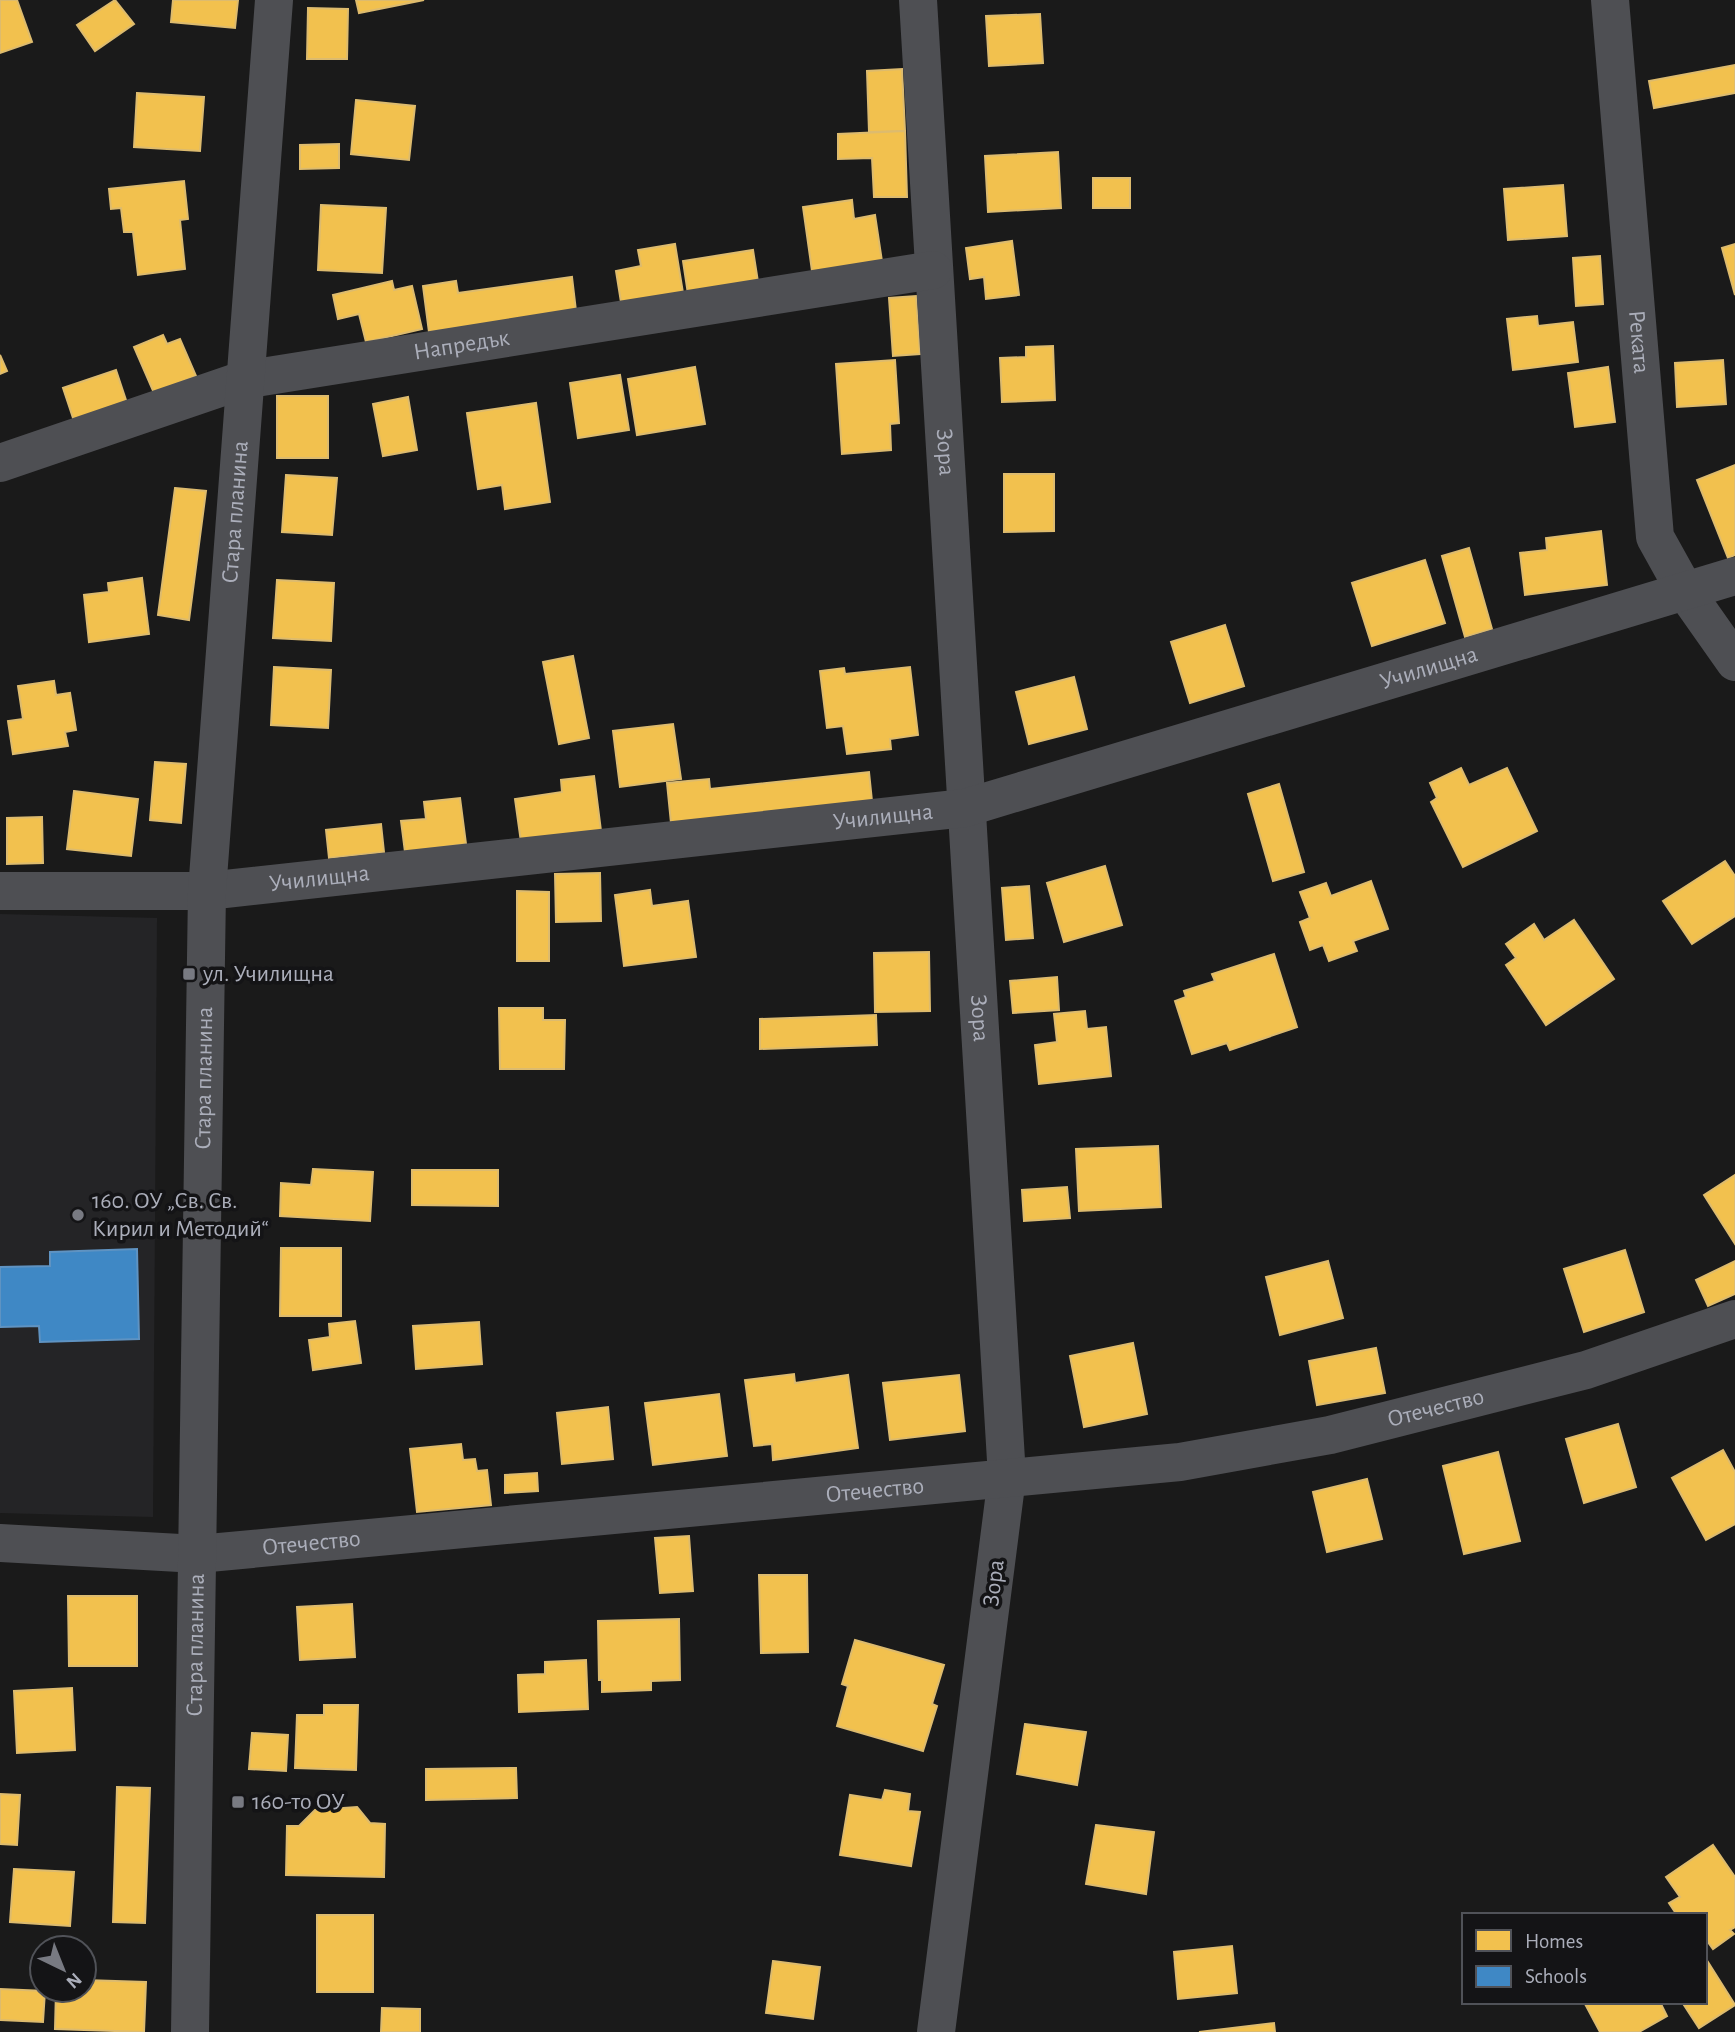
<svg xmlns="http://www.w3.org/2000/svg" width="1735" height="2032" font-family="'Alegreya Sans',sans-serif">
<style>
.built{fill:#242426}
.homes{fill:#f2c14e;stroke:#ddbb6e;stroke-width:2}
.schools{fill:#3f88c5;stroke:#5f93c2;stroke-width:2}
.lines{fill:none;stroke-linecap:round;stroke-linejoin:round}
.minor{stroke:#4e4f53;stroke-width:38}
.tertiary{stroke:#4e4f53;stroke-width:38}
.poi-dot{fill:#787a82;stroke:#141416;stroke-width:2.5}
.labels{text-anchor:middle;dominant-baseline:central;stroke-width:7;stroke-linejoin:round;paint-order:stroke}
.street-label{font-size:24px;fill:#abaeba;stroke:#141416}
.poi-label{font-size:24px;fill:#abaeba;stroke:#141416;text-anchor:start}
</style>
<rect width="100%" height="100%" fill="#1a1a1a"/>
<path class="built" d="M0 914 157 918 153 1517 0 1513Z"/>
<g class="homes">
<path d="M0 0H17L32 42 0 53Z"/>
<path d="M115 0 134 24 95 51 77 25Z"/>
<path d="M173 0H238L235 28 171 22Z"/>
<path d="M356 0H424L359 13Z"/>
<path d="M308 8 348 9 347 59H307Z"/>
<path d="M1040 14 1043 63 989 66 986 16Z"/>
<path d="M1735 65V93L1654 108 1649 81Z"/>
<path d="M902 69 905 131 869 132 867 71Z"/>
<path d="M137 93 204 97 200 151 134 147Z"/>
<path d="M356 100 415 106 409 160 351 154Z"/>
<path d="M905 131 907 197H874L872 158 838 159V134Z"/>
<path d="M339 144V168L300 169V145Z"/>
<path d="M1058 152 1061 208 988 212 985 156Z"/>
<rect x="1093" y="178" width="37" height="30"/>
<path d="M184 181 188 219 180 220 185 269 138 275 133 232H124L121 208 111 209 109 189Z"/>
<path d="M1563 185 1567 236 1508 240 1504 189Z"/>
<path d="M852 200 854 219 875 215 883 268 813 278 803 207Z"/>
<path d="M321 205 386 208 382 273 318 270Z"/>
<path d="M1012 241 1019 295 986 299 984 277 970 279 966 248Z"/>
<path d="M675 244 683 293 621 302 616 271 641 266 638 250Z"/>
<path d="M1735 244V295L1722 248Z"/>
<path d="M753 250 758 282 688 294 683 261Z"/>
<path d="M1600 256 1603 304 1576 306 1573 258Z"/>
<path d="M572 277 576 311 429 332 423 286 456 281 458 293Z"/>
<path d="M392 281 394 290 412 286 422 329 366 342 359 314 338 319 333 295Z"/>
<path d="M916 296 920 354 893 356 889 298Z"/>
<path d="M1537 316 1538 326 1573 322 1578 362 1513 370 1507 319Z"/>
<path d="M163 335 167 344 180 339 196 376 154 393 134 347Z"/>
<path d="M1053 346 1055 400 1002 402 1000 358 1026 357V347Z"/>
<path d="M0 355 7 371 0 374Z"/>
<path d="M895 360 899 423 890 424 891 450 842 454 836 364Z"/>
<path d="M1723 360 1726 404 1677 407 1675 363Z"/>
<path d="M695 367 705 424 637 435 628 379Z"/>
<path d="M1608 367 1615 422 1575 427 1568 373Z"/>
<path d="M116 370 127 403 74 421 63 388Z"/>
<path d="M620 375 629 430 578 438 570 383Z"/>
<rect x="277" y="396" width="51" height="62"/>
<path d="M408 397 417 450 383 456 373 404Z"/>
<path d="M536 403 550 502 505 509 502 485 478 489 467 413Z"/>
<path d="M1735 465V555L1728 558 1697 480Z"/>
<path d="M1004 474H1054V531L1004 532Z"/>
<path d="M286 475 337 478 332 535 282 532Z"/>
<path d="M175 488 206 491 189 620 158 615Z"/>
<path d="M1601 531 1607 585 1525 595 1520 553 1547 550 1546 538Z"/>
<path d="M1469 548 1492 629 1465 637 1442 556Z"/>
<path d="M1425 560 1445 623 1372 646 1352 583Z"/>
<path d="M142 578 149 634 89 642 84 595 109 592 108 583Z"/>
<path d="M277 580 334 583 331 641 273 638Z"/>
<path d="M1225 625 1244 686 1190 703 1171 642Z"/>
<path d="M573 656 589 738 559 744 543 662Z"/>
<path d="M274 667 331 670 328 728 271 725Z"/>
<path d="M910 667 918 735 890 739 891 749 847 754 843 726 827 728 820 671 844 668 845 674Z"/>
<path d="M1074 677 1087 729 1029 744 1016 692Z"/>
<path d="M54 681 56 695 70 693 76 730 65 732 68 746 13 754 8 721 23 719 18 686Z"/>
<path d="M673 724 681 779 620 787 613 731Z"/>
<path d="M155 762 186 764 181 823 150 820Z"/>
<path d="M1461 768 1469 785 1507 768 1537 831 1463 867 1431 802 1437 798 1430 783Z"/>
<path d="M869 772 872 801 671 823 667 783 709 779 710 789Z"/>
<path d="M594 776 601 831 521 842 515 799 562 792 561 780Z"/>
<path d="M1279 784 1304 872 1273 881 1248 794Z"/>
<path d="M74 791 138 799 131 856 67 849Z"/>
<path d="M460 798 466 844 405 852 401 821 426 819 424 802Z"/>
<path d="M42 817 43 863 7 864V818Z"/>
<path d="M381 824 384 852 329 858 326 830Z"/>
<path d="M1725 861 1735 876V916L1692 944 1663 901Z"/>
<path d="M1105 866 1122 925 1064 942 1047 883Z"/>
<path d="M600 873 601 921 556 922 555 874Z"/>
<path d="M1371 881 1388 929 1353 941 1357 951 1329 961 1323 945 1310 950 1300 922 1310 918 1300 892 1326 883 1331 896Z"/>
<path d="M1029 886 1033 938 1006 940 1002 888Z"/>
<path d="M650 890 652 906 688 901 696 957 624 966 615 895Z"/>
<path d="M517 891 549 892V961H517Z"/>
<path d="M1574 920 1614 979 1546 1025 1506 965 1516 958 1506 944 1534 924 1544 940Z"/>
<path d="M929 952 930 1011 875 1012 874 953Z"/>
<path d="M1274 954 1297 1027 1230 1050 1227 1043 1192 1054 1175 1001 1186 997 1184 991 1215 981 1212 974Z"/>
<path d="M1057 977 1059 1010 1013 1013 1010 981Z"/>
<path d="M499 1008H543V1020H565L564 1069H500Z"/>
<path d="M1085 1011 1087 1029 1106 1027 1111 1076 1039 1084 1035 1045 1057 1042 1054 1014Z"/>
<path d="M876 1015 877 1045 760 1049V1019Z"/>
<path d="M1158 1146 1161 1207 1079 1211 1076 1149Z"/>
<path d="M313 1169 373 1172 370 1221 280 1216 281 1183 311 1185Z"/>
<path d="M412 1170H498V1206L412 1205Z"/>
<path d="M1735 1175V1244L1704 1195Z"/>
<path d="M1067 1187 1070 1218 1024 1221 1022 1190Z"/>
<path d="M281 1248H341V1316H280Z"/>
<path d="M1625 1250 1644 1312 1584 1332 1564 1269Z"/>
<path d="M1328 1261 1343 1318 1280 1335 1266 1277Z"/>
<path d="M1735 1261V1294L1708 1306 1696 1280Z"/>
<path d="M355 1321 361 1363 313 1370 309 1340 330 1337 329 1324Z"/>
<path d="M479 1322 482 1364 416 1369 413 1326Z"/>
<path d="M1133 1343 1147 1414 1084 1427 1070 1356Z"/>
<path d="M1376 1348 1385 1393 1317 1405 1309 1361Z"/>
<path d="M794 1374 795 1383 848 1375 858 1448 773 1460 772 1444 754 1446 745 1380Z"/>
<path d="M959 1375 965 1431 890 1440 883 1383Z"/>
<path d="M719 1394 727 1456 653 1465 645 1403Z"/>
<path d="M608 1407 613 1459 562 1464 557 1413Z"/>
<path d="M1618 1424 1636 1487 1584 1503 1566 1439Z"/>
<path d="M461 1444 463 1460 475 1459 477 1471 487 1470 491 1505 417 1512 410 1449Z"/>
<path d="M1723 1450 1735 1472V1524L1706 1540 1672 1478Z"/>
<path d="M1498 1452 1520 1541 1464 1554 1443 1466Z"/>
<path d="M537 1473 538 1491 505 1493V1475Z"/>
<path d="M1367 1479 1382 1539 1327 1552 1313 1492Z"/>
<path d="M689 1536 693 1591 660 1593 655 1538Z"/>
<path d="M759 1575H807L808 1652 761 1653Z"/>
<path d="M68 1596H137V1666H69Z"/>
<path d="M352 1604 355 1657 300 1660 297 1607Z"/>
<path d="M679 1619 680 1680 651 1681V1690L602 1692V1680H599L598 1621Z"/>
<path d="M855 1640 944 1665 932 1704 937 1706 923 1751 837 1726 848 1686 842 1684Z"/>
<path d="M586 1660 588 1709 519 1712 518 1675 545 1674V1662Z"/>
<path d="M72 1688 75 1750 17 1753 14 1691Z"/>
<path d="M324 1705H358L356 1770 295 1768 297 1715H324Z"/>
<path d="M1025 1724 1086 1732 1077 1785 1017 1774Z"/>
<path d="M252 1733 288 1735 286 1771 249 1769Z"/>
<path d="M516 1768 517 1798 426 1800V1769Z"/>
<path d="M117 1787 150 1788 145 1923 113 1922Z"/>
<path d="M885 1790 910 1794 908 1811 920 1812 911 1866 840 1855 850 1795 882 1800Z"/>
<path d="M0 1794 20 1795 17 1845 0 1844Z"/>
<path d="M357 1807 370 1823 385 1824 384 1877 286 1875 287 1826H299L315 1810Z"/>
<path d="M1096 1825 1154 1832 1146 1894 1086 1884Z"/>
<path d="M1713 1845 1735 1877V1927L1730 1930 1734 1934 1713 1949 1705 1938V1915H1677L1669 1903 1680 1897 1666 1877Z"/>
<path d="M14 1869 74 1872 70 1926 10 1922Z"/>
<rect x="317" y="1915" width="56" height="77"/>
<path d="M1232 1946 1237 1993 1178 1999 1174 1952Z"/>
<path d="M773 1961 820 1967 813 2019 766 2013Z"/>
<path d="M1708 1962 1735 2005 1699 2028 1682 2002H1705Z"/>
<path d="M84 1980 146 1982 144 2032 55 2029 56 1990H84Z"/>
<path d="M0 1989 45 1991 43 2022 0 2020Z"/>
<path d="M1584 2002H1660L1667 2016 1639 2032H1600Z"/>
<path d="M382 2008 420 2009V2032H381Z"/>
<path d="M1274 2023 1275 2032H1199Z"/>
</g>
<path class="schools" d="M137 1249 139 1339 40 1342 39 1326 0 1327V1267L50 1266V1252Z"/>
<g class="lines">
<g class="minor">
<path id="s1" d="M918 0 1007 1477 936 2032"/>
<path id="s2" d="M1610 0 1655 537 1685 591 1735 662"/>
<path id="s3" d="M0 463 243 380 933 270"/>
<path id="s4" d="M0 891H207L965 808 1735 576"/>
<path id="s5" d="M0 1543 198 1554 1180 1462 1330 1435 1586 1370 1735 1319"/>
</g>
<path class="tertiary" id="s6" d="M190 2032 207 891 274 0"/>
</g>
<g class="poi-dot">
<rect x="182" y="967" width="14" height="14" rx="3.5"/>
<circle cx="78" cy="1215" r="7"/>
<rect x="231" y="1795" width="14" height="14" rx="3.5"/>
</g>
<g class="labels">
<g class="street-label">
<text stroke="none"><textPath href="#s2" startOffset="343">Реката</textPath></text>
<text stroke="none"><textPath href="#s3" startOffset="478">Напредък</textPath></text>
<text stroke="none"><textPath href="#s1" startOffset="453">Зора</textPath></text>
<text stroke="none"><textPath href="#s6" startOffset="1521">Стара планина</textPath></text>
<text stroke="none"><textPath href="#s4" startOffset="1454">Училищна</textPath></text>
<text stroke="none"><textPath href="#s4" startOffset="887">Училищна</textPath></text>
<text stroke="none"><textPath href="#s4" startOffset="320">Училищна</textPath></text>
<text stroke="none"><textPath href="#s1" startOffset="1020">Зора</textPath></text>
<text stroke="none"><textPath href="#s6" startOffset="954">Стара планина</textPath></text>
<text stroke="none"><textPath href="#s5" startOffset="1446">Отечество</textPath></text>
<text stroke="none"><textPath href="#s5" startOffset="878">Отечество</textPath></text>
<text stroke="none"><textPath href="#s5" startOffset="312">Отечество</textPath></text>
<text transform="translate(994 1583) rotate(-83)">Зора</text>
<text stroke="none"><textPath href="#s6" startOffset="387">Стара планина</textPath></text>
</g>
<g class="poi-label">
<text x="203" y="974">ул. Училищна</text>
<text x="92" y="1201">160. ОУ „Св. Св.<tspan x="92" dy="28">Кирил и Методий“</tspan></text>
<text x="252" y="1802">160-то ОУ</text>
</g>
</g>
<rect x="1462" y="1913" width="245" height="91" fill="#141416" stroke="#505258" stroke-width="2"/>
<rect x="1476" y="1930" width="35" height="21" fill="#f2c14e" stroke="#505258" stroke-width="2"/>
<text x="1525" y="1948" font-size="21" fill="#abaeba">Homes</text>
<rect x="1476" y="1966" width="35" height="21" fill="#3f88c5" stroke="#505258" stroke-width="2"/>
<text x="1525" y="1983" font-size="21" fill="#abaeba">Schools</text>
<g transform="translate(63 1969) rotate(137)"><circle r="33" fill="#141416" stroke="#505258" stroke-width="2"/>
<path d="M0-5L12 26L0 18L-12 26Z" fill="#787a82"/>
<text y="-10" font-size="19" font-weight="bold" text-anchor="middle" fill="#abaeba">N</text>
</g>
</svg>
